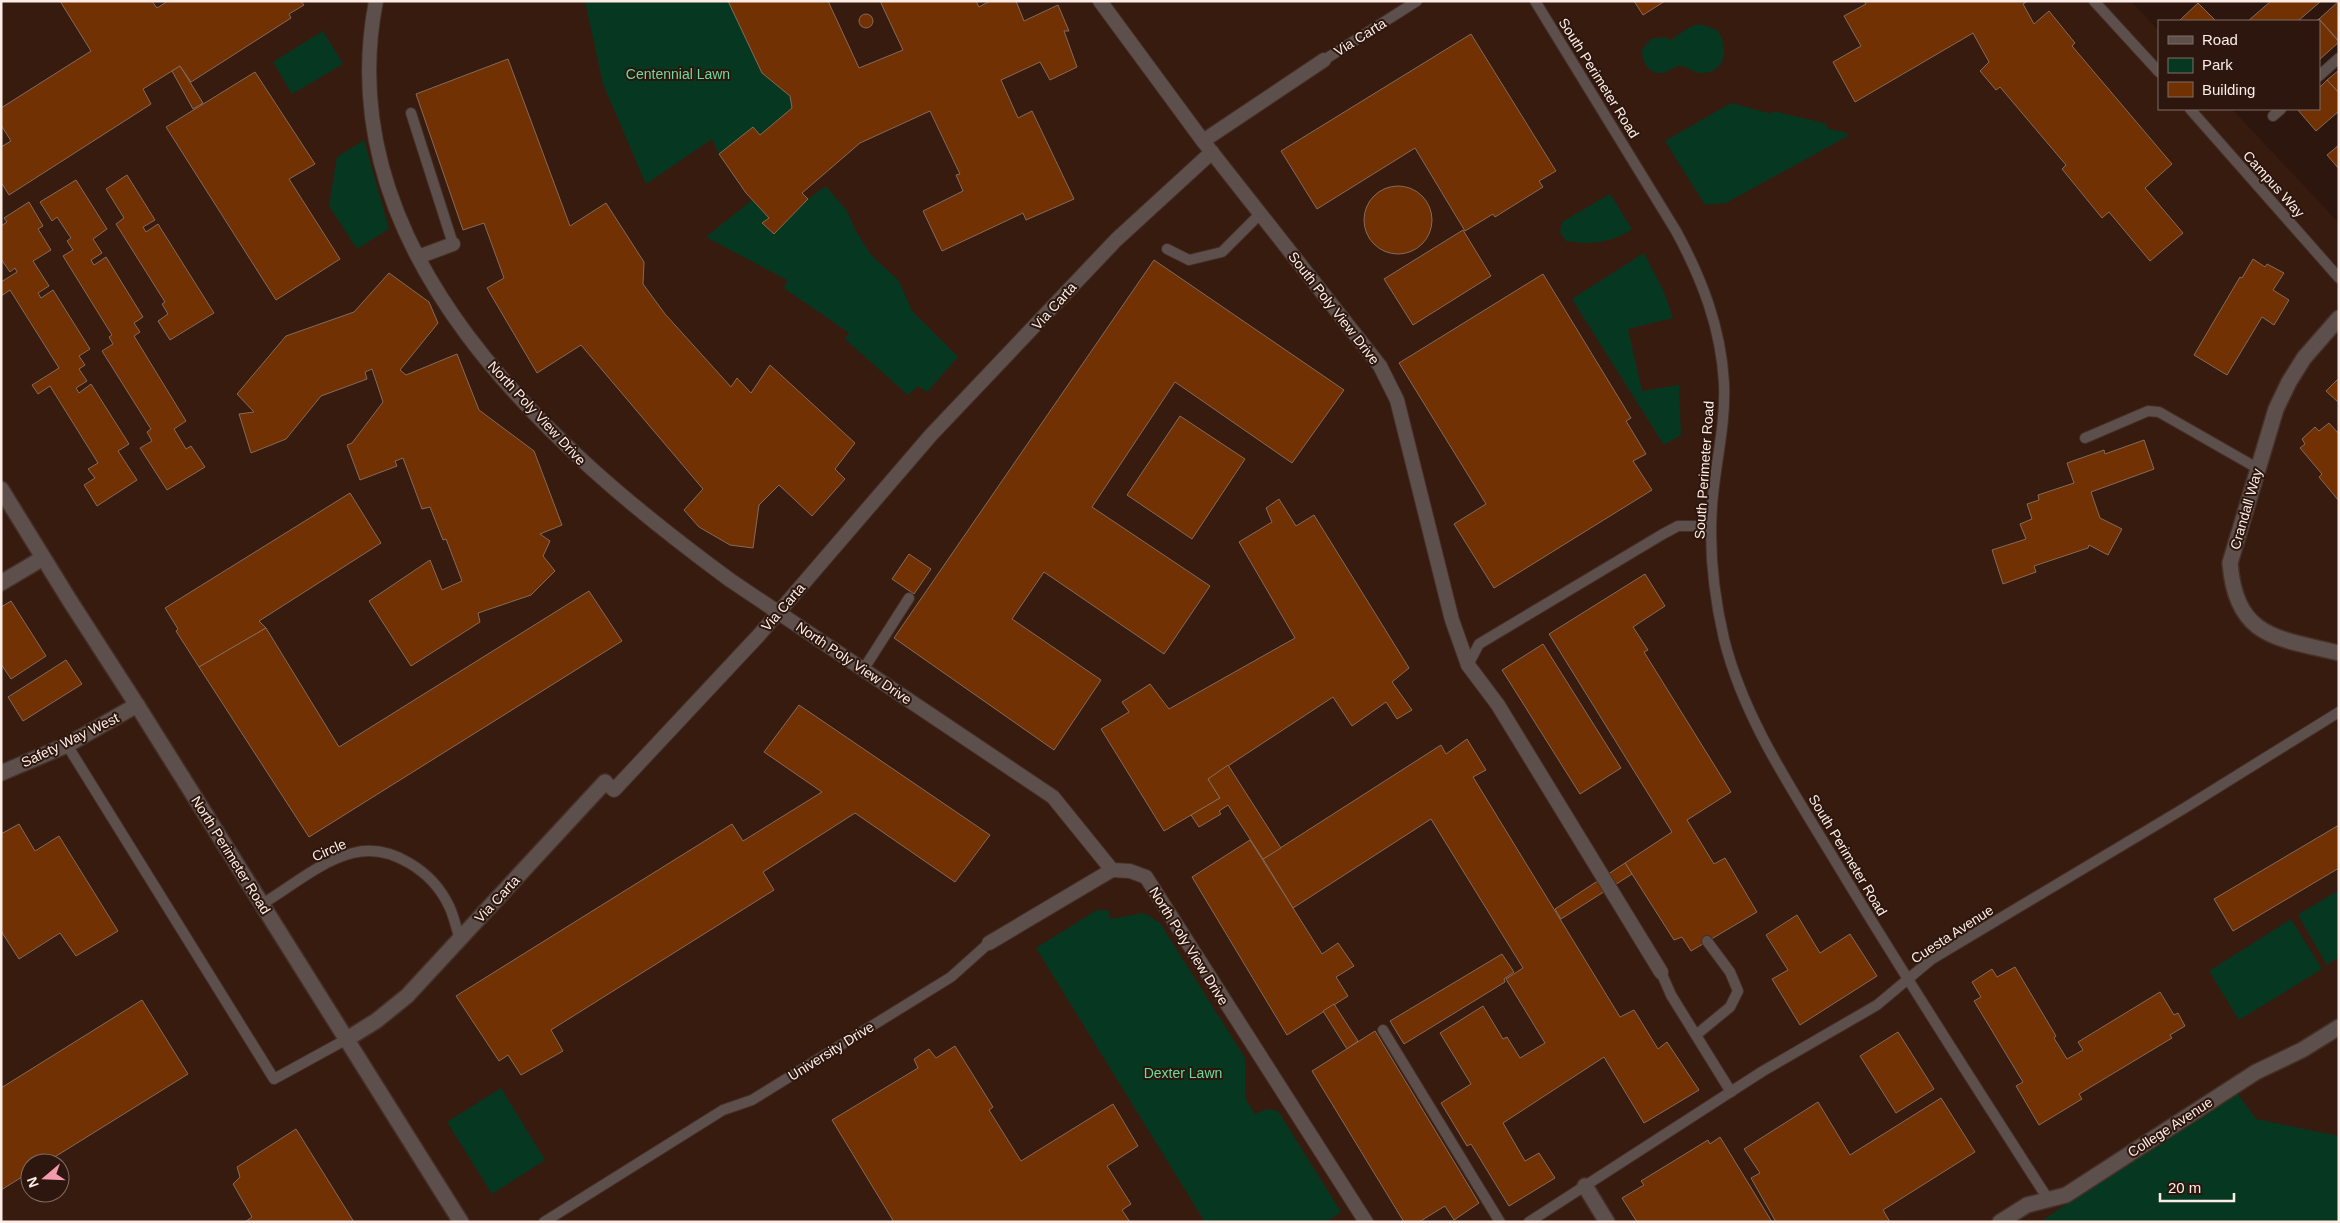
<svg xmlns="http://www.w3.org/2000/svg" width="2340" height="1223" font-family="Arial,sans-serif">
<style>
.built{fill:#381b0f;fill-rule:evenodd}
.green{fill:#063821}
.building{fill:#713102;stroke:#846a5c}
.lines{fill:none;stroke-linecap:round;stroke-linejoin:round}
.service-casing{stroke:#453027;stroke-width:12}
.pedestrian-casing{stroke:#453027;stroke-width:16}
.minor-casing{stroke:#453027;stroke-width:18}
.service{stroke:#5d504c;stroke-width:10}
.pedestrian{stroke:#5d504c;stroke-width:14}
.minor{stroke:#5d504c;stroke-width:15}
.labels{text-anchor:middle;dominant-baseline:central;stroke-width:4;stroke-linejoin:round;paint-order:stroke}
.street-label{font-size:14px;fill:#fdede6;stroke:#2c160d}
.park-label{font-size:14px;fill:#6cdb9f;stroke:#2c160d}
</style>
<rect width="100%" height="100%" fill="#2c160d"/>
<path class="built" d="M1 1H2131L2159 31V109H2232L2339 223V1222H1ZM30 1163H60V1193H30Z"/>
<g class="green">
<path d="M585 1H728L790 96 792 108 760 135 753 127 719 154 712 139 646 184 603 84Z"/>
<path d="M1699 24 1717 30C1729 46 1727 73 1702 73 1693 73 1688 66 1680 66 1673 66 1669 72 1662 73 1648 74 1642 61 1642 50L1651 39 1665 37 1671 40 1690 27Z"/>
<path d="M323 31 343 64 292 94 273 62Z"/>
<path d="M1731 103 1772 114 1773 111 1828 124 1826 128 1847 133 1848 136 1726 203 1705 205 1665 141Z"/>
<path d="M364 140 389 229 357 249 329 206 337 157Z"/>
<path d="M826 186 847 211 857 233 871 255 899 281 912 311 958 357 927 392 918 386 908 395 845 339 849 333 784 288 787 280 706 237 752 200 769 218 763 223 774 234 808 199Z"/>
<path d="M1610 194 1632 229C1612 243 1590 245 1566 241L1560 232 1562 222Z"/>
<path d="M1644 253 1664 292 1673 318 1628 329 1642 391 1679 385 1681 435 1664 445 1572 299Z"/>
<path d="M2339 890V957L2327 965 2298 915Z"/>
<path d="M1097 910 1109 911 1110 919 1144 913 1160 923 1245 1058V1098L1255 1114 1267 1109 1278 1111 1341 1212 1326 1222H1205L1036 948Z"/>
<path d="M2291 919 2322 969 2239 1020 2209 971Z"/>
<path d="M501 1088 545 1160 492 1194 447 1122Z"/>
<path d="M2235 1090 2256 1119 2339 1136V1222H2040Z"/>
</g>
<g class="building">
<path d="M60 1H152L157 8 168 1H301L304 5 289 14 291 18 191 82 180 66 143 89 151 104 9 195 1 182V147L11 141 1 125V108L91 51Z"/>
<path d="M728 1H828L859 68 903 50 880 1H976L979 7 990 1H1016L1024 21 1058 5 1069 31H1064L1077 67 1050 80 1040 62 1001 80 1018 118 1032 111 1074 199 1026 220 1023 213 942 251 923 211 963 191 956 175 960 174 930 111 860 143 802 193 808 199 774 234 762 223 769 218 746 193 719 154 753 127 760 135 792 108 790 96 762 73Z"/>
<path d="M1634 1H1665L1643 15Z"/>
<path d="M1864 1H2028L2023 4 2034 24 2049 11 2075 43 2072 46 2172 164 2145 188 2183 233 2150 261 2109 212 2102 218 2062 169 2066 165 2000 87 1996 90 1980 71 1989 62 1973 33 1855 102 1833 62 1861 46 1844 16 1866 4Z"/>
<path d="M2271 1H2321L2298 21H2248Z"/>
<path d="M2339 1V41L2319 19Z"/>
<path d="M2198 3 2216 21H2179Z"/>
<circle cx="866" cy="21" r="7"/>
<path d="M2319 19 2339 42 2319 60V21H2316Z"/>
<path d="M1471 34 1556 171 1539 181 1543 187 1495 217 1493 214 1465 231 1415 148 1317 209 1281 151Z"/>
<path d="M508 59 570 226 606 203 644 262 643 284 665 314 731 387 737 378 751 393 770 365 855 443 835 469 845 479 812 516 779 485 759 505 753 548 730 545 699 527 684 510 703 489 581 345 537 373 487 288 504 278 484 223 463 230 416 94Z"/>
<path d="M180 66 203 103 193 109 172 71Z"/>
<path d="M2339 70V93L2327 80Z"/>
<path d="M255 72 315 164 289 179 340 259 276 300 166 127Z"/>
<path d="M2327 80 2339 93V111L2316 131 2297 109H2319V88Z"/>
<path d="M2339 145V169L2327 155Z"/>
<path d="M127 175 155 220 143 227 146 232 158 224 214 313 170 340 158 321 168 314 162 304 165 302 116 224 124 218 106 189Z"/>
<path d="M76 180 107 229 93 239 102 253 91 260 94 265 106 257 143 317 134 323 140 332 134 336 186 421 174 429 186 449 191 446 205 467 167 490 140 448 152 441 147 432 151 429 102 351 113 344 109 337 112 335 63 256 73 250 67 241 71 238 57 217 52 221 40 202Z"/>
<circle cx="1398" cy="220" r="34"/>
<path d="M29 202 43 226 38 229 51 250 33 261 49 286 38 293 41 298 53 290 90 349 79 356 85 365 79 369 87 381 76 388 79 393 91 384 129 444 118 451 137 480 97 506 84 485 95 478 88 469 98 463 50 386 38 394 32 385 59 368 10 290 1 296V282L17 272 15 268 10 272 1 259V226L7 222 4 218Z"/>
<path d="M1463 230 1491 276 1413 325 1384 279Z"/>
<path d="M2253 259 2265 267 2267 264 2284 273 2273 290 2289 300 2274 325 2262 317 2227 375 2194 355 2240 277 2242 278Z"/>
<path d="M1154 260 1344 390 1292 463 1175 382 1092 507 1210 586 1164 654 1044 572 1012 619 1101 680 1054 750 894 638Z"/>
<path d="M389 273 429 302 438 323 400 370 406 375 457 354 479 410 534 451 562 525 540 534 550 541 543 556 555 571 531 595 478 613 480 622 411 666 369 601 430 560 442 590 462 581 446 539 443 540 430 507 422 509 403 458 395 461 397 466 360 480 347 445 352 443 383 402 372 369 365 372 367 379 321 396 286 439 251 453 239 414 254 412 237 394 286 336 354 312Z"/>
<path d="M1543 274 1631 418 1626 421 1646 454 1633 461 1652 490 1494 588 1454 524 1486 504 1399 363Z"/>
<path d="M2339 378V403L2326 391Z"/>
<path d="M1180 416 1245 459 1192 539 1127 495Z"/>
<path d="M2329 423 2339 434V501L2319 477 2322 474 2300 448 2305 444 2302 439 2315 427 2319 431Z"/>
<path d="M2144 440 2154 469 2091 492 2100 518 2122 529 2108 555 2089 545 2088 548 2034 566 2036 572 2003 584 1992 550 2026 539 2020 524 2032 519 2027 504 2039 500 2038 495 2074 483 2067 463 2104 450 2105 454Z"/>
<path d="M350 493 381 543 259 621 266 628 199 667 176 631 178 629 165 608Z"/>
<path d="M1279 499 1296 526 1314 515 1409 668 1392 682 1412 710 1397 719 1386 702 1352 726 1333 697 1208 779 1220 798 1164 831 1101 729 1129 712 1122 702 1150 684 1169 709 1295 638 1239 542 1272 522 1266 508Z"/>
<path d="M909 554 931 569 914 594 892 579Z"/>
<path d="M1645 574 1665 606 1633 627 1648 650 1644 652 1731 792 1687 820 1714 864 1725 858 1757 912 1691 951 1682 937 1674 940 1625 863 1672 832 1549 634Z"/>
<path d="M589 591 622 641 309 837 199 667 266 628 339 747Z"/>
<path d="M11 601 46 656 11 679 1 664V607Z"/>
<path d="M1543 644 1621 768 1580 794 1502 670Z"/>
<path d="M66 660 82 684 23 721 8 697Z"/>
<path d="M799 705 990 835 955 882 855 813 763 872 774 890 551 1030 563 1051 521 1075 508 1055 499 1061 456 996 732 824 743 841 822 792 764 752Z"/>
<path d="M1467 739 1486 770 1473 777 1620 1017 1634 1010 1658 1049 1667 1042 1699 1090 1644 1123 1604 1057 1503 1123 1525 1161 1539 1153 1555 1178 1509 1206 1471 1144 1467 1146 1441 1103 1471 1084 1440 1033 1483 1006 1503 1039 1507 1037 1520 1058 1545 1043 1506 979 1523 968 1431 819 1293 908 1263 859 1441 745 1446 754Z"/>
<path d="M1228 765 1281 848 1263 859 1228 805 1219 811 1221 814 1199 827 1191 815 1220 798 1208 779Z"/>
<path d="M19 824 35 851 59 836 118 931 76 956 60 933 19 959 1 931V834Z"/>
<path d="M2339 825V868L2233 931 2214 899Z"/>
<path d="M1250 840 1322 954 1338 943 1354 966 1336 977 1348 996 1287 1035 1192 877Z"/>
<path d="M1625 863 1632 874 1561 919 1555 909Z"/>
<path d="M1797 915 1820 953 1850 934 1877 976 1800 1025 1772 979 1788 970 1766 935Z"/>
<path d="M1502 954 1514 972 1504 979 1505 982 1404 1044 1390 1021Z"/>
<path d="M2015 967 2056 1036 2054 1038 2067 1059 2083 1050 2078 1042 2160 992 2174 1015 2178 1013 2185 1026 2170 1035 2172 1038 2079 1094 2082 1099 2039 1125 2016 1086 2023 1082 1974 1001 1981 997 1972 982 1992 969 1997 977Z"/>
<path d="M142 1000 188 1074 45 1163H30V1172L1 1190V1088Z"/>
<path d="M1334 1004 1358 1041 1347 1049 1323 1011Z"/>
<path d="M1375 1031 1479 1203 1454 1220 1445 1206 1419 1222H1404L1312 1071Z"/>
<path d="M1898 1032 1934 1089 1896 1113 1860 1056Z"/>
<path d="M955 1046 993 1107 989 1110 1021 1161 1113 1104 1138 1146 1107 1166 1131 1204 1122 1210 1130 1222H894L832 1120 918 1068 914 1059 929 1049 936 1058Z"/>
<path d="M1941 1098 1975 1152 1883 1210 1890 1222H1776L1751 1178 1760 1173 1744 1149 1818 1102 1850 1155Z"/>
<path d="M296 1129 354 1222H245L252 1217 233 1184 240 1177 237 1167Z"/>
<path d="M1720 1137 1772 1222H1637L1622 1198 1644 1185 1641 1181 1708 1140 1710 1144Z"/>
</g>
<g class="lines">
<g class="service-casing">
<g id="service">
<path d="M1535 1 1676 231C1702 279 1721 328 1724 383 1726 425 1715 464 1712 506 1709 549 1714 596 1724 639 1744 719 1792 789 1834 859 1903 974 1976 1087 2048 1199"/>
<path d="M2094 1 2159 72"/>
<path d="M1324 60 1417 1"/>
<path d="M2319 76 2339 58"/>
<path d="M2190 109 2339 278"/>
<path d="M411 113 453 244"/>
<path d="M2273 116 2281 109"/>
<path d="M1167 249 1189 260 1222 252 1260 214"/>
<path d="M2085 438 2148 411 2159 412 2257 468"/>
<path d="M1468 665 1479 644 1663 534 1678 526H1711"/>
<path d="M863 670 909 598"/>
<path d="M67 745 274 1079 347 1039"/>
<path d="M262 904C291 887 320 861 353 853 391 843 433 872 449 906 454 916 456 928 460 939"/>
<path d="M1661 972 1671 995 1731 1092"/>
<path d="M1383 1030 1500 1222"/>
<path d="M1696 1035 1730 1007 1738 991 1730 972 1707 941"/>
<path d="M544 1222 723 1110 752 1100 951 977 989 943"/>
<path d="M1529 1222 1763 1071 1877 1005 1932 959 2183 809 2339 712"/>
</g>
</g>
<g class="pedestrian-casing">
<g id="pedestrian">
<path d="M376 1C327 251 549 447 730 580L1053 797 1112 870 1130 871 1146 877 1366 1222"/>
<path d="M1100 1 1203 141 1380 366 1397 400 1452 620 1468 665 1498 705 1661 972"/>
<path d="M1203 141 1324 60"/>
<path d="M418 257 453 244"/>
<path d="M605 782 614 790 759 635 931 435 1116 240 1212 152"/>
<path d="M989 943 1112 870"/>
</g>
</g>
<g class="minor-casing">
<g id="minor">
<path d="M2339 318 2304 358 2289 382 2276 409 2230 563C2236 638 2277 638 2339 653"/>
<path d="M1 489 70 601 137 705 461 1222"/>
<path d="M1 583 43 558"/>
<path d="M1 773 67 745 137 705"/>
<path d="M347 1039 376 1021 407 996 605 782"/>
<path d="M1585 1186 1607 1222"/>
<path d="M2000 1222 2027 1205 2066 1195 2256 1072 2302 1050 2339 1027"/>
</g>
</g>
<use href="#service" class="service"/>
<use href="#pedestrian" class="pedestrian"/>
<use href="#minor" class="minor"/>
</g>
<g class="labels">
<g class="street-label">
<text transform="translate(1360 37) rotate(-32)">Via Carta</text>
<text transform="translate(1599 78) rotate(58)">South Perimeter Road</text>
<text transform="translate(2274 184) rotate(48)">Campus Way</text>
<text transform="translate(1054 306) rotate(-48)">Via Carta</text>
<text transform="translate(1334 308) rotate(52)">South Poly View Drive</text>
<text transform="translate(537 413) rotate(47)">North Poly View Drive</text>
<text transform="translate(1704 470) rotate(-86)">South Perimeter Road</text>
<text transform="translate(2246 509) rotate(-74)">Crandall Way</text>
<text transform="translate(783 607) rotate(-49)">Via Carta</text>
<text transform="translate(854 663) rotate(34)">North Poly View Drive</text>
<text transform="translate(70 740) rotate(-26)">Safety Way West</text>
<text transform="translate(329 850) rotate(-24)">Circle</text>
<text transform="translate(231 855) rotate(58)">North Perimeter Road</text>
<text transform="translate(1848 855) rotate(59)">South Perimeter Road</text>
<text transform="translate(497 899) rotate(-47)">Via Carta</text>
<text transform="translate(1952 934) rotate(-33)">Cuesta Avenue</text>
<text transform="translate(1189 946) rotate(58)">North Poly View Drive</text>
<text transform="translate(831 1051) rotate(-32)">University Drive</text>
<text transform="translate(2170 1127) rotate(-33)">College Avenue</text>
</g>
<g class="park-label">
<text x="678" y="74">Centennial Lawn</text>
<text x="1183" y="1073">Dexter Lawn</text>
</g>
</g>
<rect width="2340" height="1223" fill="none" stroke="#fdede6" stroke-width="5"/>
<rect x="2158" y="20" width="162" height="90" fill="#2c160d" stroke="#806c64"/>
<rect x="2168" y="36" width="25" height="8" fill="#5d504c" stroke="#806c64"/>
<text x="2202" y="45" font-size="15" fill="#fdede6">Road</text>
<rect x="2168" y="58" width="25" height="15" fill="#063821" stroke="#806c64"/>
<text x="2202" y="70" font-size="15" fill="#fdede6">Park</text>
<rect x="2168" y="82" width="25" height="15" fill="#713102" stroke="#806c64"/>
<text x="2202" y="95" font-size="15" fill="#fdede6">Building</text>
<g transform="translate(45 1178) rotate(251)"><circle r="24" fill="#2c160d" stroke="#806c64"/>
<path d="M0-4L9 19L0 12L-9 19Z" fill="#f29aaf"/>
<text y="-8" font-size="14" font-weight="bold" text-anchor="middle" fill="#fdede6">N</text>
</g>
<path d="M2160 1193v8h74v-8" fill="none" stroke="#fdede6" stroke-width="2.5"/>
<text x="2168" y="1193" font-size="15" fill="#fdede6" stroke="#2c160d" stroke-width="4" paint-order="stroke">20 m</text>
</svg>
